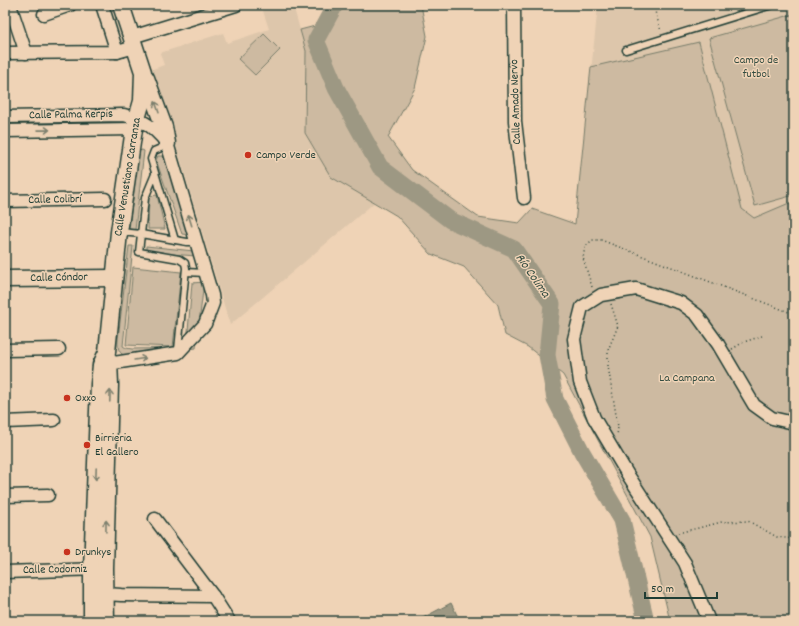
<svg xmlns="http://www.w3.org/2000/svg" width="799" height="626" font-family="Dekko,sans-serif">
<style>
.built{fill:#ddc6ab}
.green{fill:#cdbaa1;stroke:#767c6a}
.water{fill:#9d9883;stroke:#6b7463}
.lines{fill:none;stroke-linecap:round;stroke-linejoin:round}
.river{stroke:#9d9883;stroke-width:17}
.lane-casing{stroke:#1f3d34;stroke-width:9}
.street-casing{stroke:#1f3d34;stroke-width:15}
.secondary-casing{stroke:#1f3d34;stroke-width:19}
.path{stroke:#1f3d34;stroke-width:1.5;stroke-dasharray:1 3;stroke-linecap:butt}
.lane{stroke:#efd3b6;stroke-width:6}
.street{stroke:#efd3b6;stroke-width:12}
.secondary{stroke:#efd3b6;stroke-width:16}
.oneway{stroke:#7d806e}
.poi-dot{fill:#c8321e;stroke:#efd3b6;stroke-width:1.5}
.labels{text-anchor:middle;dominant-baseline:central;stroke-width:3;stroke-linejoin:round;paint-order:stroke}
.park-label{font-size:12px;fill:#304a3f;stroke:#efd3b6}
.street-label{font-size:12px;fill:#1f3d34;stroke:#efd3b6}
.poi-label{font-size:12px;fill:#1f3d34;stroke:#efd3b6;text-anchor:start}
.water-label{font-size:13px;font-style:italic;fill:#324b40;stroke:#efd3b6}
</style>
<rect width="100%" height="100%" fill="#efd3b6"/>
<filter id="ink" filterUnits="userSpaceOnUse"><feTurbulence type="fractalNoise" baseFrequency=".025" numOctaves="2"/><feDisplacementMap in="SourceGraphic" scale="8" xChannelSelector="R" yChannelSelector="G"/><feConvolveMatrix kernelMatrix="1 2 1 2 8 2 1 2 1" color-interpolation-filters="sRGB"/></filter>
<g filter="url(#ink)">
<g class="built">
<path d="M261 5H293L306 51 305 133 331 177 375 202 230 325 172 131 148 71 164 65 160 53 223 33 227 43 269 29Z"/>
<path d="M598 5H794V302L575 224Z"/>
</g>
<g class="green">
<path d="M330 5H421L427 36 415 88 388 137 412 170 478 217 519 223 532 209 575 224 591 67 699 42 742 209 754 218 794 201V621H670L650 537 563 375 528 347 505 335 498 305 464 267 431 254 397 216 331 177 305 133 306 51 300 30 319 25Z"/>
<path d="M794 14V195L755 206 709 38Z"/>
<path d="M264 34 280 50 255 75 238 59Z"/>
<path d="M142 150 144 151 135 230 129 229 139 151Z"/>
<path d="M158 156H163L190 235 182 234 156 160Z"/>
<path d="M157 195 165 229H148L149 196Z"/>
<path d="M129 246H133L123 346 126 348 132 349 191 348 175 347V342L187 343 192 283 204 282 196 348 132 357C120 356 117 351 118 339Z"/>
<path d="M146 246 194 251 196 256 146 252Z"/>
<path d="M133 267 181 272 173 347 126 345Z"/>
</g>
<path class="water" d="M451 603 460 621H417Z"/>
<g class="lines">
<path class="river" d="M335 5 316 40 336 88 380 167 450 220 514 249 552 304 547 355 555 399 582 452 622 520 646 621"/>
<g class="lane-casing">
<g id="lane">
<path d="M626 50 772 5"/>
<path d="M168 145 154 151 151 159 175 240"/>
<path d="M120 232 141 234 145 198 155 174"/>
<path d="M186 272 205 273"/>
<path d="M178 350 186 268 185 263 179 259 139 252 141 234 187 242H197"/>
</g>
</g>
<g class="street-casing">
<g id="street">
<path d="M10 5 26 53"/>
<path d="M102 5 117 52"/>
<path d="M514 5 515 121 524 198"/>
<path d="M44 14 70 5"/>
<path d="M132 37 236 5"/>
<path d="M5 53 117 52 135 47"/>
<path d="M5 117 124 115C146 121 152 126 167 143L212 295 213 303 205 324 178 353 101 365"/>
<path d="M5 131 134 129"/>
<path d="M5 201 105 199"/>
<path d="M5 350 59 349"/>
<path d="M5 422 54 420"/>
<path d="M5 496 48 495"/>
<path d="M155 519 213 596 229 621"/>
<path d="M5 572 100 569"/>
<path d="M106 594 121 595 213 596"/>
<path d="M709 621 685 563 628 475 594 418 580 382 574 339 582 307 601 295 636 289 681 303 697 315 718 344 754 405 772 418 794 423"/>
</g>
</g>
<g class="secondary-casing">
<g id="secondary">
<path d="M146 78 164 127 167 143"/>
<path d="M5 279 114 278"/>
<path d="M92 621V570L99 384 101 365 107 352 119 232 134 129 142 101 143 72 121 5"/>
<path d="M106 621 105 569 110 385 109 361"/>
</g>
</g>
<g class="path">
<path d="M653 5 661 31"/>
<path d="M592 287 583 258 585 247 592 240H601L794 314"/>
<path d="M611 304 618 326 608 350V366L618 427 617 436"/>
<path d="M732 349 744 342 762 336"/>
<path d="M678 533 722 522 748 521 777 537 794 539"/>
</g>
<use href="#lane" class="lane"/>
<use href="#street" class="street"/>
<use href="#secondary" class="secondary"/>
</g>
<defs><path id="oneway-shaft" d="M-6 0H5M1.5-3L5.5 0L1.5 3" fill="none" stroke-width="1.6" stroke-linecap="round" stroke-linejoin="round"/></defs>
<g class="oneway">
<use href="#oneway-shaft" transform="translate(157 107) rotate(-109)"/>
<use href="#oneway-shaft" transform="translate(44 130) rotate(-1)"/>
<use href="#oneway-shaft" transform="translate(190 220) rotate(-107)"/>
<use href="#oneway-shaft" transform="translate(140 359) rotate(-9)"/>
<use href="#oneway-shaft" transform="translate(110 396) rotate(-88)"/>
<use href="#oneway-shaft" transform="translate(96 474) rotate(92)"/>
<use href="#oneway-shaft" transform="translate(106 526) rotate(-89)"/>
</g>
</g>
<g class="poi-dot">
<circle cx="248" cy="155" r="4"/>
<circle cx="67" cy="398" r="4"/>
<circle cx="87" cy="445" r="4"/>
<circle cx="67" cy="552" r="4"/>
</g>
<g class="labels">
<g class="park-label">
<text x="756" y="60">Campo de<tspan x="756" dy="14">futbol</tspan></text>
<text x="687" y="378">La Campana</text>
</g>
<g class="street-label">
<text transform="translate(516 102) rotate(-92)">Calle Amado Nervo</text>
<text transform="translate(71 115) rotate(-1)">Calle Palma Kerpis</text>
<text transform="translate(128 177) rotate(-81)">Calle Venustiano Carranza</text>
<text transform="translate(55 200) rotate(-1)">Calle Colibrí</text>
<text transform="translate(59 278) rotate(-1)">Calle Cóndor</text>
<text transform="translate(55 570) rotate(-1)">Calle Codorniz</text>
</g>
<g class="poi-label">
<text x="256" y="155">Campo Verde</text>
<text x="75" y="398">Oxxo</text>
<text x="95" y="438">Birrieria<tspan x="95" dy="14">El Gallero</tspan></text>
<text x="75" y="552">Drunkys</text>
</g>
<g class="water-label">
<text transform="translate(532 276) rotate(55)">Río Colima</text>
</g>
</g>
<rect width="799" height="626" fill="none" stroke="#efd3b6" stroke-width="20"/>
<rect x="10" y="10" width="779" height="606" fill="none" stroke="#1f3d34" stroke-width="1.5" filter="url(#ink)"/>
<path d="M645 592v6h72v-6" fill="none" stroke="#1f3d34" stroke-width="2"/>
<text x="651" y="592" font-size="12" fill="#1f3d34" stroke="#efd3b6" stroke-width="3" paint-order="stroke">50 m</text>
</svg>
